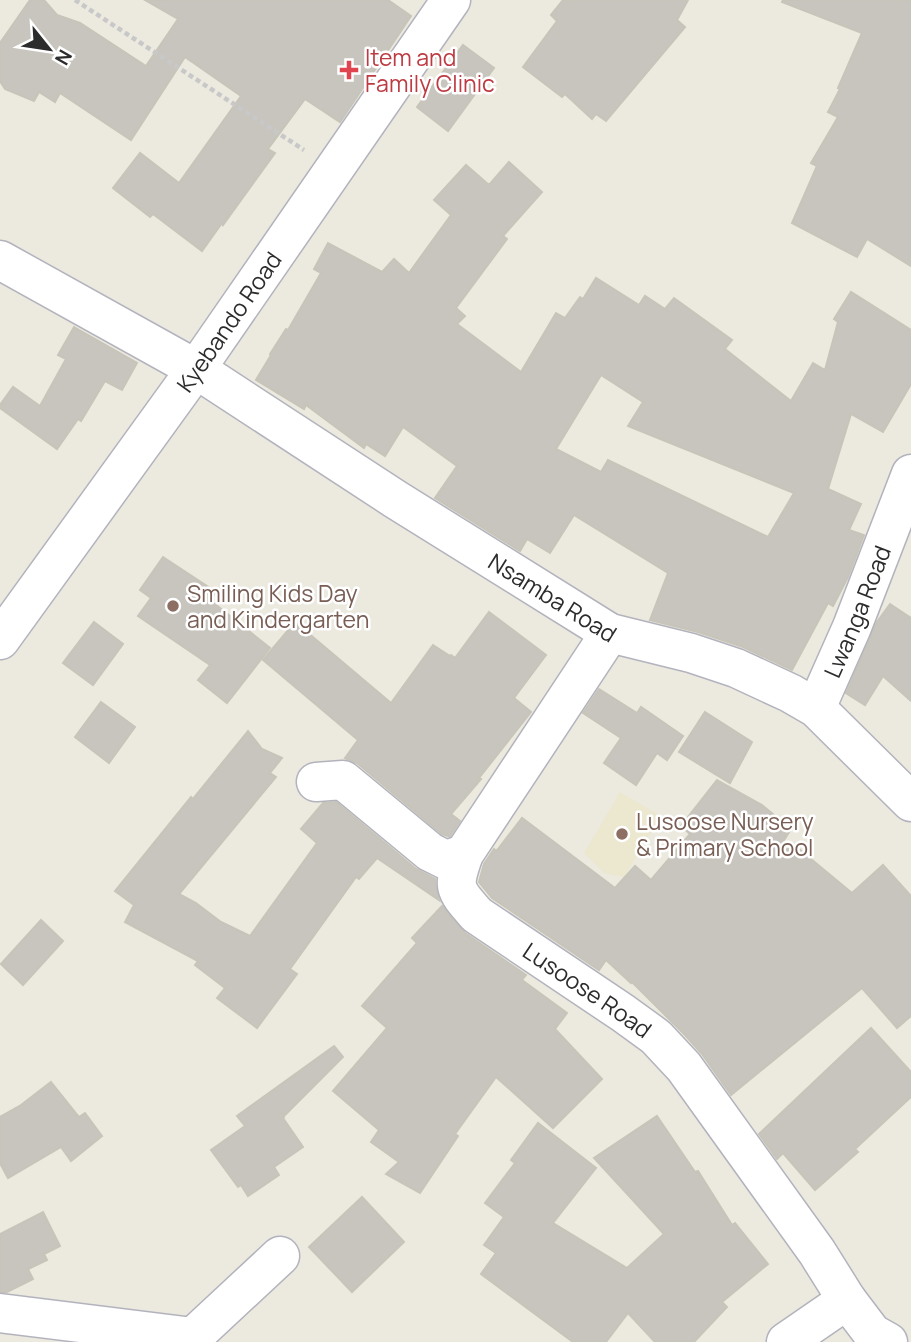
<svg xmlns="http://www.w3.org/2000/svg" width="911" height="1342" font-family="Manrope,sans-serif">
<style>
.education{fill:#ece8d0}
.building{fill:#c8c5be;stroke:#c7c5b9;stroke-width:2;fill-rule:evenodd}
.lines{fill:none;stroke-linecap:round;stroke-linejoin:round}
.minor-casing{stroke:#b3b3be;stroke-width:41}
.path{stroke:#c8c8c8;stroke-width:4.5;stroke-dasharray:5 3.5;stroke-linecap:butt}
.minor{stroke:#fff;stroke-width:38}
.health-dot{fill:#e0444e;stroke:#fff;stroke-width:2.5}
.education-dot{fill:#8d6e63;stroke:#fff;stroke-width:2.5}
.labels{text-anchor:middle;dominant-baseline:central;stroke-width:5;stroke-linejoin:round;paint-order:stroke}
.health-label{font-size:23px;fill:#be3a42;stroke:#fff;text-anchor:start}
.street-label{font-size:23px;fill:#2c2c2c;stroke:#fff}
.education-label{font-size:23px;fill:#785e54;stroke:#fff;text-anchor:start}
</style>
<rect width="100%" height="100%" fill="#ece9df"/>
<path class="education" d="M620 792 661 816 624 877 604 873 584 853Z"/>
<g class="building">
<path d="M30 0H44L57 15 80 23 146 66 178 19 145 0H388L411 16 340 122 305 99 268 149 275 153 223 225 222 223 202 251 153 214 150 217 113 188 140 153 179 183 241 96 185 57 131 140 60 93 55 102 39 92 34 101 5 89 0 81V43Z"/>
<path d="M563 0H688L677 20 685 27 606 121 596 114 592 119 565 94 562 97 523 67 557 21 551 15Z"/>
<path d="M783 0H911V266L867 239 857 257 792 223 817 166 811 163 838 117 828 112 840 89 838 88 862 33 782 2Z"/>
<path d="M463 45 494 68 448 131 417 107Z"/>
<path d="M509 162 542 192 503 236 507 239 456 308 465 316 457 324 521 372 556 313 565 318 580 297 583 299 596 278 639 305 645 296 665 309 674 298 732 340 725 349 791 401 813 363 825 370 838 322 834 319 851 292 911 330V384L883 432 851 414 828 489 861 504 849 530 864 535 848 577 833 606 828 603 792 670 743 647 698 632 650 620 668 573 574 515 550 553 527 539 520 551 435 498 457 466 403 427 385 456 366 444 364 448 306 405 304 409 256 380 271 355 270 354 286 329 288 330 321 273 314 269 328 243 382 272 394 259 409 273 451 215 434 200 466 165 489 185ZM601 375 643 402 628 426 794 493 768 537 608 460 601 472 556 449Z"/>
<path d="M74 327 137 363 122 390 105 381 81 421 78 419 57 449 0 408V405L13 387 40 406 66 359 58 355Z"/>
<path d="M163 557 216 592 210 600 270 648 227 703 198 680 210 665 138 616 151 598 140 590Z"/>
<path d="M890 604 911 618V701L883 676 865 705 846 693 877 622Z"/>
<path d="M489 612 546 655 514 698 531 712 479 778 481 779 451 814 460 821 450 836H448L442 834 357 763 345 758 358 740 263 660 295 622 391 703 433 645 450 656 451 655 455 658Z"/>
<path d="M94 622 123 644 93 685 63 663Z"/>
<path d="M599 689 637 713 641 707 683 736 667 760 657 753 636 785 604 763 621 738 583 713Z"/>
<path d="M101 702 135 727 109 763 75 737Z"/>
<path d="M705 712 752 742 730 783 679 752Z"/>
<path d="M248 731 262 749 282 758 270 773 276 777 179 894 196 903 221 922 250 936 317 843 301 829 323 803 336 802 416 869 435 879 436 890 439 900 377 858 359 879 356 877 290 969 297 974 257 1028 217 998 225 988 195 965 198 961 125 922 134 905 115 891 191 797 193 799Z"/>
<path d="M717 780 762 805 791 829 781 845 787 850 793 844 852 893 883 865 911 896V1016L897 1028 862 988 731 1095 702 1054 685 1035 632 982 631 983 606 960 599 970 492 898 479 882 484 864 494 849 496 851 498 849 522 818 615 888 635 866 651 880 690 834 681 826Z"/>
<path d="M442 906 465 933 526 975 522 980 567 1013 555 1029 602 1079 553 1128 496 1077 455 1134 458 1136 420 1193 386 1174 399 1162 371 1142 379 1130 333 1091 387 1028 362 1006 417 943 412 938Z"/>
<path d="M41 920 63 941 23 985 1 964Z"/>
<path d="M871 1028 911 1072V1097L855 1149 858 1152 815 1190 783 1153 777 1159 759 1134Z"/>
<path d="M334 1046 343 1057 285 1115 282 1114 284 1117 283 1118 303 1147 274 1167 279 1175 248 1196 241 1185 238 1187 211 1150 245 1126 237 1116Z"/>
<path d="M51 1082 79 1117 85 1113 102 1136 71 1161 61 1147 8 1178 0 1163V1117L21 1105Z"/>
<path d="M657 1116 695 1172 698 1171 732 1225 735 1223 768 1264 722 1302 727 1307 694 1342H655L628 1313 606 1342H573L481 1274 496 1253 484 1245 504 1217 485 1203 515 1163 511 1160 538 1123 596 1168 553 1223 627 1268 664 1234 594 1158Z"/>
<path d="M362 1197 404 1242 352 1292 309 1247Z"/>
<path d="M43 1212 60 1246 44 1254 47 1260 28 1269 33 1279 7 1292H0V1234Z"/>
</g>
<g class="lines">
<g class="minor-casing">
<g id="minor">
<path id="s1" d="M0 260 196 369 395 499 610 633 691 653 736 668 790 693 816 708 911 802"/>
<path id="s2" d="M610 633 464 854C452 888 454 889 477 915L623 1013 656 1037 684 1067 817 1252 847 1300 872 1333 888 1342"/>
<path id="s3" d="M0 640 196 369 451 0"/>
<path id="s4" d="M816 708 852 627 911 474"/>
<path d="M316 782 343 780 430 852 446 860 464 854"/>
<path d="M0 1313 193 1337 280 1256"/>
<path d="M786 1342 847 1300"/>
</g>
</g>
<path class="path" d="M75 0 304 150"/>
<use href="#minor" class="minor"/>
</g>
<path class="health-dot" d="M345.5 59.5h7v7h7v7h-7v7h-7v-7h-7v-7h7z"/>
<g class="education-dot">
<circle cx="173" cy="606" r="7"/>
<circle cx="622" cy="834" r="7"/>
</g>
<g class="labels">
<g class="health-label">
<text x="365" y="57">Item and<tspan x="365" dy="26">Family Clinic</tspan></text>
</g>
<g class="street-label">
<text stroke="none"><textPath href="#s3" startOffset="392">Kyebando Road</textPath></text>
<text stroke="none"><textPath href="#s1" startOffset="648">Nsamba Road</textPath></text>
<text stroke="none"><textPath href="#s4" startOffset="105">Lwanga Road</textPath></text>
<text stroke="none"><textPath href="#s2" startOffset="467">Lusoose Road</textPath></text>
</g>
<g class="education-label">
<text x="187" y="593">Smiling Kids Day<tspan x="187" dy="26">and Kindergarten</tspan></text>
<text x="636" y="821">Lusoose Nursery<tspan x="636" dy="26">&amp; Primary School</tspan></text>
</g>
</g>
<g transform="translate(49 49) rotate(120)" stroke="#ffffff" stroke-width="5" paint-order="stroke">
<path d="M0-5L12 26L0 18L-12 26Z" fill="#2c2c2c"/>
<text y="-10" font-size="19" font-weight="bold" text-anchor="middle" fill="#2c2c2c">N</text>
</g>
</svg>
